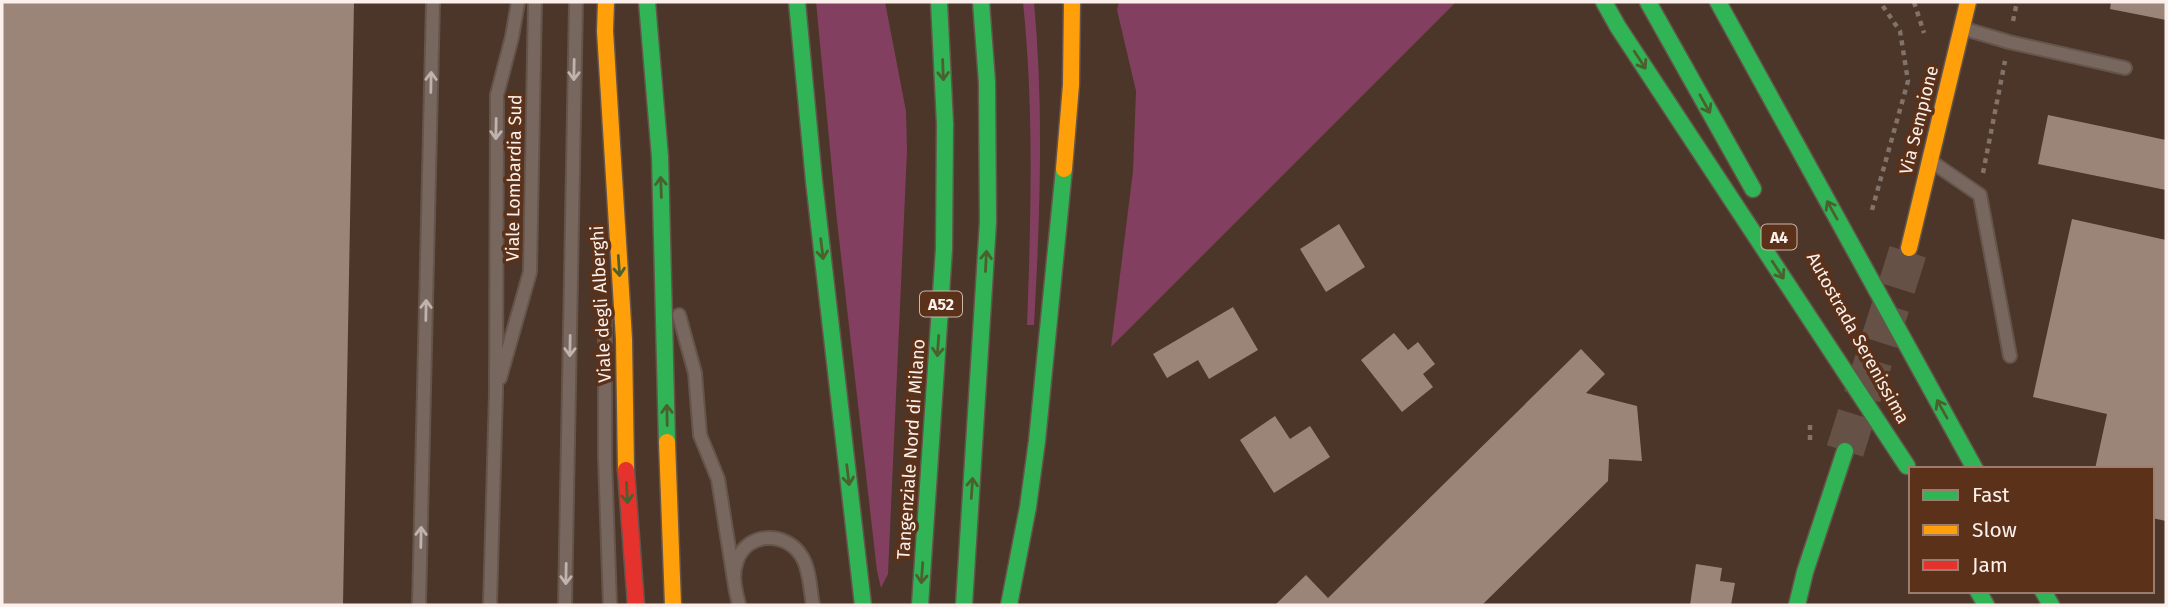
<svg xmlns="http://www.w3.org/2000/svg" width="2168" height="607" font-family="'Fira Sans',sans-serif">
<style>
.green{fill:#823f5f}
.building{fill:#9b8579}
.lines{fill:none;stroke-linecap:round;stroke-linejoin:round}
.primary-tunnel{stroke:#665146;stroke-width:38;stroke-dasharray:38 19;stroke-linecap:butt}
.lane-casing{stroke:#64544a;stroke-width:16}
.fast-casing{stroke:#64544a;stroke-width:19}
.slow-casing{stroke:#64544a;stroke-width:19}
.jam-casing{stroke:#64544a;stroke-width:19}
.path{stroke:#82726a;stroke-width:4.5;stroke-dasharray:5 5;stroke-linecap:butt}
.lane{stroke:#78675e;stroke-width:12}
.fast{stroke:#30b455;stroke-width:16}
.slow{stroke:#ff9f0a;stroke-width:16}
.jam{stroke:#e5322d;stroke-width:16}
.oneway{stroke:#4c5f2f}
.oneway2{stroke:#c0b2ac}
.labels{text-anchor:middle;dominant-baseline:central;stroke-width:7;stroke-linejoin:round;paint-order:stroke}
.shield{fill:#5b311a;stroke:#cbb7ac;stroke-width:2}
.shield-label{font-size:16px;font-weight:bold;fill:#fbf0eb}
.street-label{font-size:18px;fill:#fbf0eb;stroke:#5b311a}
</style>
<rect width="100%" height="100%" fill="#4c3529"/>
<g class="green">
<path d="M816 2H885L906 111 907 151 888 574 881 588 877 571 836 212Z"/>
<path d="M1023 2H1034C1044 109 1040 218 1034 325H1027C1031 217 1034 109 1023 2Z"/>
<path d="M1119 2H1456L1111 347 1133 171 1136 91 1117 10Z"/>
</g>
<g class="building">
<path d="M2 2H354L343 605H2Z"/>
<path d="M2111 2H2166V20L2110 9Z"/>
<path d="M2048 115 2166 140V190L2038 164Z"/>
<path d="M2072 219 2166 240V521L2152 518V469H2095L2107 414 2033 397Z"/>
<path d="M1339 224 1365 267 1326 292 1300 249Z"/>
<path d="M1233 307 1258 350 1209 379 1198 360 1167 378 1153 354Z"/>
<path d="M1394 333 1408 350 1418 342 1435 364 1423 374 1433 387 1402 412 1361 360Z"/>
<path d="M1581 349 1605 374 1586 393 1637 406 1642 461 1609 459 1608 481 1482 605H1275L1306 575 1328 598Z"/>
<path d="M1275 416 1290 439 1310 426 1330 457 1274 493 1240 440Z"/>
<path d="M1696 564 1722 568 1720 581 1735 583 1731 605H1690Z"/>
</g>
<g class="lines">
<path class="primary-tunnel" d="M1845 451 1909 248"/>
<g class="lane-casing">
<g id="lane">
<path d="M1965 29 2009 42 2125 68"/>
<path d="M1935 164 1980 195 2010 356"/>
<path d="M679 315 695 373 700 435 718 479 734 580"/>
<path d="M605 318V458L610 605"/>
<path d="M500 378 530 272 535 2"/>
<path d="M419 605 433 2"/>
<path d="M490 605 496 392 497 95 512 37 518 2"/>
<path d="M565 605 576 2"/>
<path d="M739 605C736 591 731 576 737 561 747 531 787 531 802 557 810 570 810 590 813 605"/>
</g>
</g>
<g class="fast-casing">
<g id="fast">
<path d="M647 2 660 157 667 442"/>
<path d="M797 2 814 181 863 605"/>
<path d="M1604 2 1618 27 1907 466"/>
<path d="M1648 2 1753 189"/>
<path d="M1718 2 1975 469"/>
<path d="M1978 591 1986 605"/>
<path d="M2043 591 2051 605"/>
<path d="M920 605 944 249 945 124 939 2"/>
<path d="M964 605 988 222 987 82 981 2"/>
<path d="M1009 605 1028 507 1037 441 1064 169"/>
<path d="M1797 605 1805 572 1845 451"/>
</g>
</g>
<g class="slow-casing">
<g id="slow">
<path d="M606 2 605 31 624 339 626 470"/>
<path d="M1064 169 1071 85 1072 2"/>
<path d="M1909 248 1968 2"/>
<path d="M667 442 673 605"/>
</g>
</g>
<g class="jam-casing">
<path id="jam" d="M626 470 636 605"/>
</g>
<g class="path">
<path d="M1914 2 1924 33"/>
<path d="M2013 21 2017 2"/>
<path d="M1983 173 2005 61"/>
<path d="M1872 210 1908 81 1900 31 1880 2"/>
<path d="M1810 425V443"/>
</g>
<use href="#lane" class="lane"/>
<use href="#fast" class="fast"/>
<use href="#slow" class="slow"/>
<use href="#jam" class="jam"/>
</g>
<defs><path id="oneway-shaft" d="M-6 0H5M1.5-3L5.5 0L1.5 3" fill="none" stroke-width="1.6" stroke-linecap="round" stroke-linejoin="round" transform="scale(1.75)"/></defs>
<g class="oneway">
<use href="#oneway-shaft" transform="translate(1640 60) rotate(57)"/>
<use href="#oneway-shaft" transform="translate(943 70) rotate(88)"/>
<use href="#oneway-shaft" transform="translate(1705 104) rotate(61)"/>
<use href="#oneway-shaft" transform="translate(661 187) rotate(-92)"/>
<use href="#oneway-shaft" transform="translate(1832 210) rotate(-119)"/>
<use href="#oneway-shaft" transform="translate(822 249) rotate(83)"/>
<use href="#oneway-shaft" transform="translate(986 261) rotate(-87)"/>
<use href="#oneway-shaft" transform="translate(619 266) rotate(86)"/>
<use href="#oneway-shaft" transform="translate(1778 270) rotate(57)"/>
<use href="#oneway-shaft" transform="translate(938 346) rotate(94)"/>
<use href="#oneway-shaft" transform="translate(1942 409) rotate(-119)"/>
<use href="#oneway-shaft" transform="translate(667 415) rotate(-91)"/>
<use href="#oneway-shaft" transform="translate(848 475) rotate(83)"/>
<use href="#oneway-shaft" transform="translate(972 488) rotate(-86)"/>
<use href="#oneway-shaft" transform="translate(627 493) rotate(87)"/>
<use href="#oneway-shaft" transform="translate(922 573) rotate(94)"/>
</g>
<g class="oneway2">
<use href="#oneway-shaft" transform="translate(574 70) rotate(91)"/>
<use href="#oneway-shaft" transform="translate(431 82) rotate(-89)"/>
<use href="#oneway-shaft" transform="translate(496 129) rotate(91)"/>
<use href="#oneway-shaft" transform="translate(426 310) rotate(-89)"/>
<use href="#oneway-shaft" transform="translate(570 346) rotate(91)"/>
<use href="#oneway-shaft" transform="translate(421 537) rotate(-89)"/>
<use href="#oneway-shaft" transform="translate(566 574) rotate(91)"/>
</g>
<g class="labels">
<g class="shield">
<rect x="1761.5" y="224.5" width="35" height="25" rx="5"/>
<rect x="920" y="291.5" width="42" height="25" rx="5"/>
</g>
<g class="shield-label">
<text x="1779" y="237">A4</text>
<text x="941" y="304">A52</text>
</g>
<g class="street-label">
<text transform="translate(1919 120) rotate(-76)">Via Sempione</text>
<text transform="translate(514 178) rotate(-89)">Viale Lombardia Sud</text>
<text transform="translate(601 304) rotate(-93)">Viale degli Alberghi</text>
<text transform="translate(1858 338) rotate(61)">Autostrada Serenissima</text>
<text transform="translate(911 449) rotate(-86)">Tangenziale Nord di Milano</text>
</g>
</g>
<rect width="2168" height="607" fill="none" stroke="#fbf0eb" stroke-width="7"/>
<rect x="1909" y="467" width="245" height="126" fill="#5b311a" stroke="#9b7d6e" stroke-width="2"/>
<rect x="1923" y="490" width="35" height="10" fill="#30b455" stroke="#9b7d6e" stroke-width="2"/>
<text x="1972" y="502" font-size="21" fill="#fbf0eb">Fast</text>
<rect x="1923" y="525" width="35" height="10" fill="#ff9f0a" stroke="#9b7d6e" stroke-width="2"/>
<text x="1972" y="537" font-size="21" fill="#fbf0eb">Slow</text>
<rect x="1923" y="560" width="35" height="10" fill="#e5322d" stroke="#9b7d6e" stroke-width="2"/>
<text x="1972" y="572" font-size="21" fill="#fbf0eb">Jam</text>
</svg>
